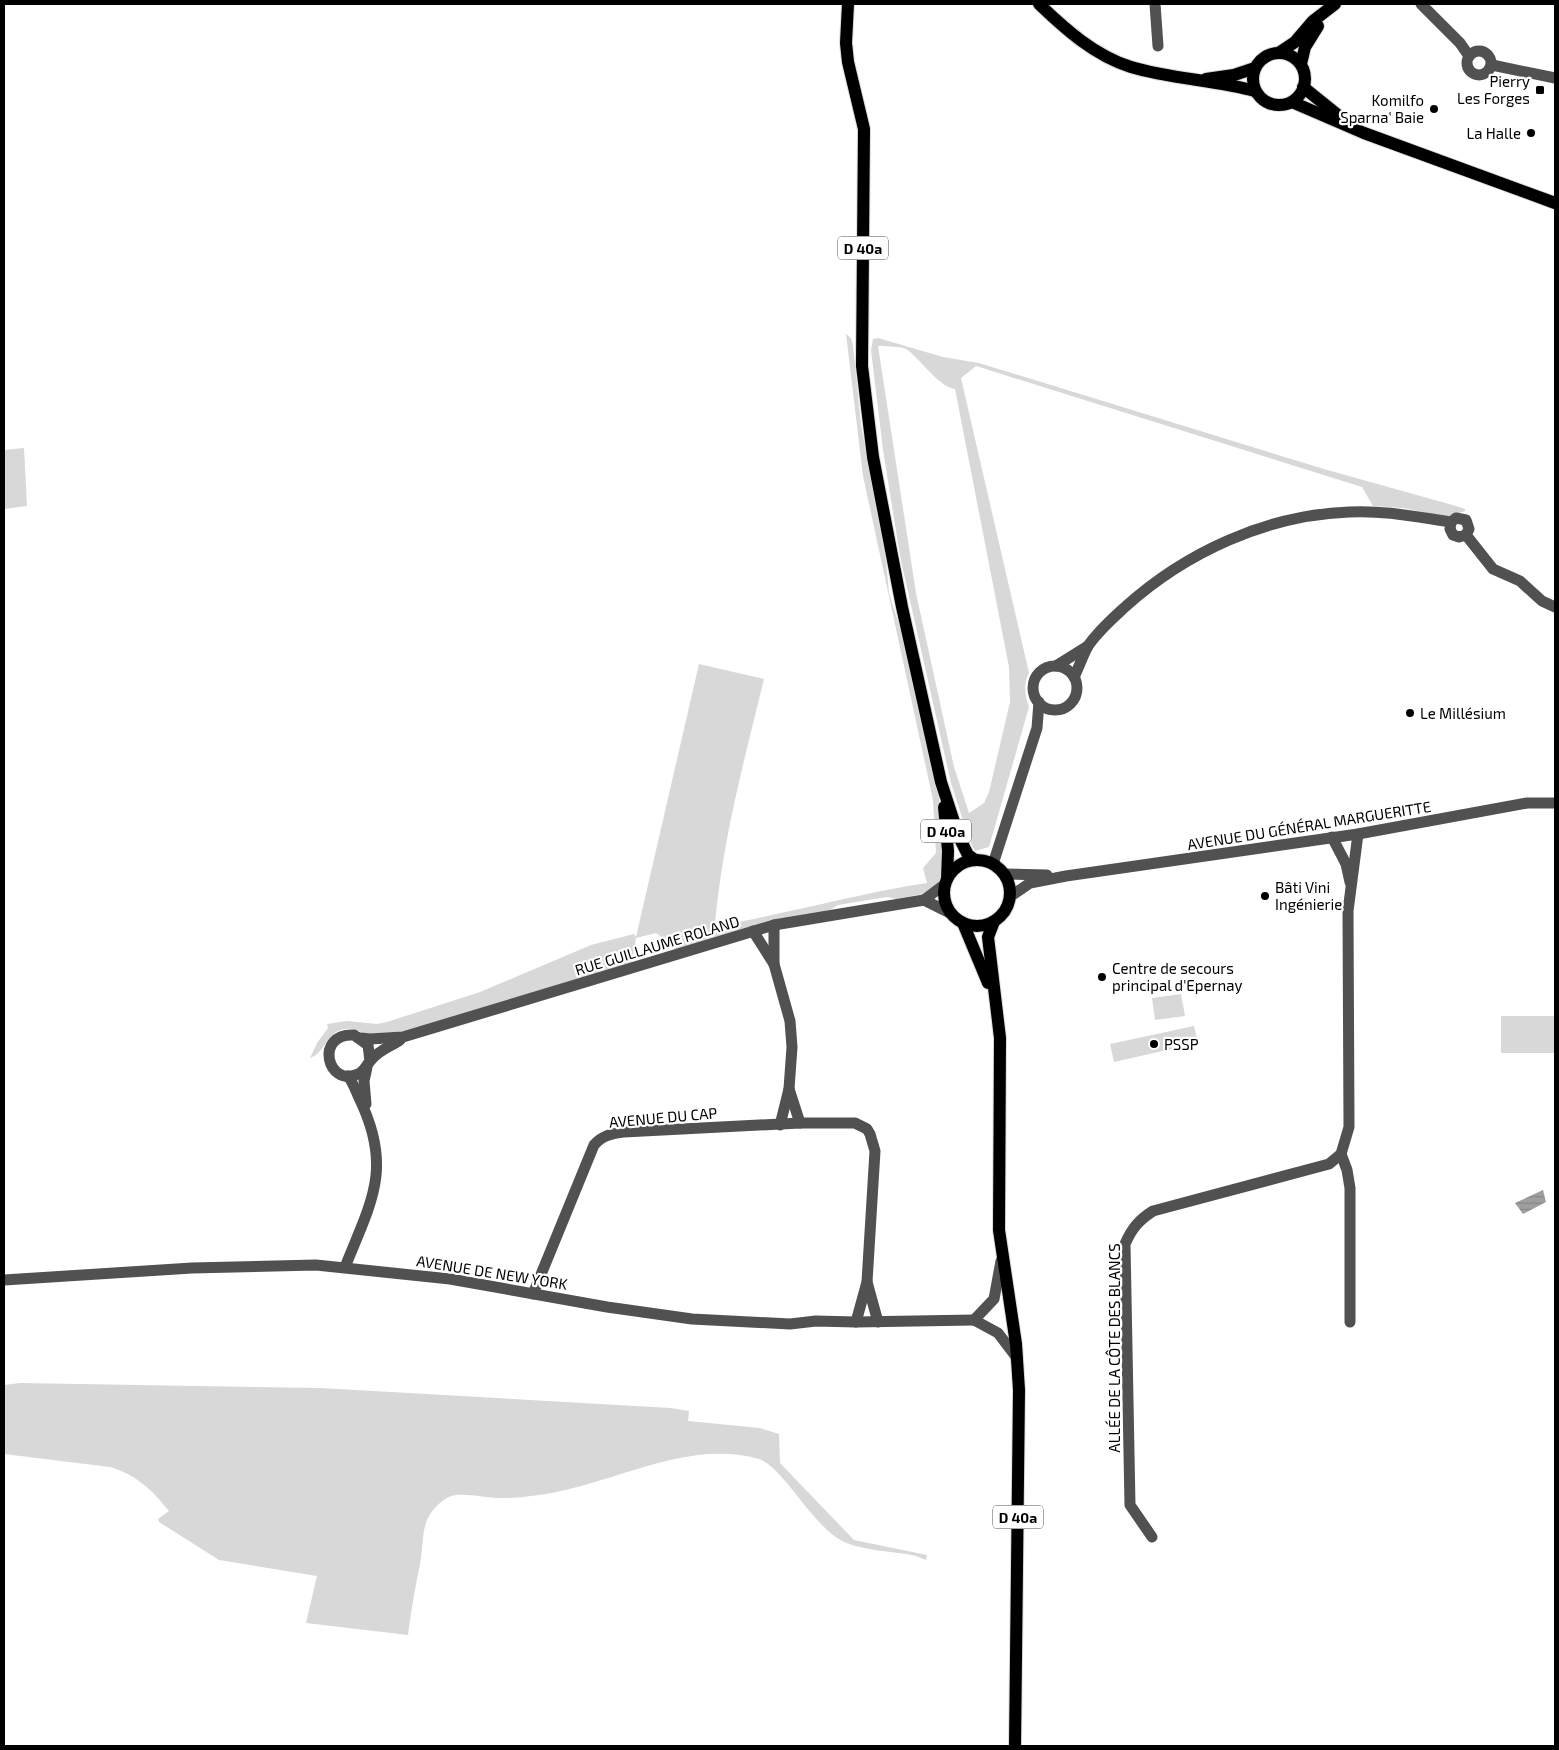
<svg xmlns="http://www.w3.org/2000/svg" width="1559" height="1750" font-family="'Exo 2',sans-serif">
<style>
.green{fill:#d8d8d8;fill-rule:evenodd}
.water{fill:url(#water-rules)}
.lines{fill:none;stroke-linecap:round;stroke-linejoin:round}
.major-casing{stroke:#dbdbdb;stroke-width:14}
.minor{stroke:#515151;stroke-width:11}
.major{stroke:#000;stroke-width:12}
.poi-dot{fill:#000;stroke:#fff;stroke-width:2}
.labels{text-anchor:middle;dominant-baseline:central;stroke-width:4.5;stroke-linejoin:round;paint-order:stroke}
.shield{fill:#fff;stroke:#4c4c4c;stroke-width:1}
.shield-label{font-size:14px;font-weight:bold;fill:#000}
.poi-label{font-size:15px;fill:#000;stroke:#fff;text-anchor:start}
.street-label{font-size:15px;fill:#000;stroke:#fff}
</style>
<defs>
<pattern id="water-rules" width="6" height="5" patternUnits="userSpaceOnUse" patternTransform="scale(1.25)"><rect width="6" height="5" fill="#9f9f9f"/><path d="M0 2.5h6" fill="none" stroke="#878787"/></pattern>
</defs>
<rect width="100%" height="100%" fill="#fff"/>
<g class="green">
<path d="M846 334 851 338 853 345 861 425 886 561 889 593 905 644 939 799 944 840 941 882 923 894 896 899 887 897 838 905 830 910 675 950 671 944 656 933 636 938 632 962 398 1034C390 1035 379 1038 371 1035 359 1032 351 1025 338 1031 326 1037 324 1053 310 1058L317 1043 328 1028 327 1024 347 1021 377 1024 387 1022 480 992 591 945 634 934 636 937 699 664 764 679C744 761 723 838 715 923 741 924 764 916 790 911 836 901 880 890 927 883L923 868 936 853 933 800 863 476Z"/>
<path d="M878 338 943 357 979 363 1324 469 1456 506 1465 509V511L1448 517 1403 508 1373 506 1362 487 976 366 961 378 1029 673C1023 685 1025 695 1029 707L989 847 975 851 969 839 951 783 900 556 883 450 871 350 873 339ZM878 346C887 347 902 345 909 351 920 360 941 388 955 389L1009 667 1010 702 989 792 984 803 969 813 954 767 916 593Z"/>
<path d="M24 448 27 506 4 509V450Z"/>
<path d="M1181 994 1185 1016 1155 1020 1152 998Z"/>
<rect x="1501" y="1016" width="54" height="37"/>
<path d="M1194 1026 1198 1043 1114 1062 1110 1044Z"/>
<path d="M20 1383 321 1388 671 1408 689 1411 688 1421 760 1428 779 1434 780 1463 854 1540 927 1555 926 1560 916 1556C893 1551 863 1551 842 1541 813 1526 782 1466 759 1459 687 1439 616 1483 546 1494 532 1496 518 1498 504 1498 488 1499 467 1492 451 1496 446 1498 439 1503 436 1507 420 1522 424 1545 420 1564 415 1588 411 1611 408 1635L306 1623 317 1576 219 1560 159 1522 158 1519 169 1511C152 1490 137 1475 110 1467L4 1454V1385Z"/>
</g>
<path class="water" d="M1543 1190 1546 1202 1523 1214 1515 1203Z"/>
<g class="lines">
<g class="major-casing">
<g id="major">
<path d="M848 4 846 43 848 62 864 129 862 366 873 457 902 607 941 782 959 837 968 855 975 860"/>
<path d="M1039 4C1065 29 1095 56 1131 67 1171 79 1215 80 1255 91"/>
<path d="M1280 52 1295 42 1313 21 1335 4"/>
<circle cx="1279" cy="79" r="26"/>
<path d="M1301 64 1305 47 1318 26"/>
<path d="M1206 79 1234 75 1255 68"/>
<path d="M1303 87 1339 116"/>
<path d="M1292 102 1364 133 1555 203"/>
<path d="M944 807 948 851 947 879"/>
<circle cx="977" cy="893" r="33"/>
<path d="M963 923 988 983"/>
<path d="M993 924 988 937 1000 1038 999 1230 1016 1344 1019 1390 1015 1746"/>
</g>
</g>
<g class="minor">
<path d="M1155 4 1158 46"/>
<path d="M1421 4 1460 43 1469 56"/>
<circle cx="1479" cy="63" r="12"/>
<path d="M1492 65 1555 78"/>
<path d="M1451 522 1456 518 1466 520 1469 529 1466 535 1493 569 1520 581 1542 601 1555 607"/>
<path d="M1056 666 1088 646"/>
<circle cx="1055" cy="688" r="22"/>
<path d="M1074 677C1079 667 1083 655 1088 646 1098 631 1112 619 1125 607 1186 552 1267 515 1349 512 1384 510 1417 517 1451 522L1450 529 1453 535 1459 537 1466 535"/>
<path d="M1332 837 1346 864 1350 882"/>
<path d="M993 864 1037 728 1039 702"/>
<path d="M1005 874 1047 875"/>
<path d="M945 884 924 900 950 913"/>
<path d="M1011 896 1030 883 1066 876 1358 834 1527 803H1555"/>
<path d="M774 925V964L790 1021 792 1047 789 1089 780 1125"/>
<path d="M753 931 774 964"/>
<path d="M361 1038 370 1039 403 1037 774 925 924 900"/>
<path d="M370 1061 368 1045 354 1035C314 1033 327 1088 358 1074 365 1071 366 1065 371 1060 379 1050 390 1047 400 1040"/>
<path d="M789 1089 800 1123"/>
<path d="M366 1104 364 1081 367 1067"/>
<path d="M1341 1154 1347 1170 1350 1188V1322"/>
<path d="M1001 1261 994 1299 974 1320 998 1333 1017 1358"/>
<path d="M345 1267C371 1202 393 1169 360 1100 356 1092 354 1084 348 1076"/>
<path d="M4 1280 192 1268 316 1265 450 1279 607 1307 692 1319 790 1324 816 1321 856 1322 974 1320"/>
<path d="M867 1282 878 1322"/>
<path d="M533 1294 594 1145C603 1135 611 1134 624 1132L800 1123H855L867 1129 870 1134 875 1151 867 1282 856 1322"/>
<path d="M1152 1537 1130 1505 1125 1244C1132 1228 1139 1220 1153 1211L1329 1164 1341 1154 1349 1127 1348 911 1358 834"/>
</g>
<use href="#major" class="major"/>
</g>
<g class="poi-dot">
<rect x="1535" y="85" width="10" height="10" rx="2.5"/>
<circle cx="1434" cy="109" r="5"/>
<circle cx="1531" cy="133" r="5"/>
<circle cx="1410" cy="713" r="5"/>
<circle cx="1265" cy="896" r="5"/>
<circle cx="1102" cy="977" r="5"/>
<circle cx="1154" cy="1044" r="5"/>
</g>
<g class="labels">
<g class="shield">
<rect x="838" y="236.5" width="50" height="23" rx="4"/>
<rect x="921" y="819.5" width="50" height="23" rx="4"/>
<rect x="993" y="1505.5" width="50" height="23" rx="4"/>
</g>
<g class="shield-label">
<text x="863" y="248">D 40a</text>
<text x="946" y="831">D 40a</text>
<text x="1018" y="1517">D 40a</text>
</g>
<g class="poi-label">
<text x="1530" y="81" text-anchor="end">Pierry<tspan x="1530" dy="17">Les Forges</tspan></text>
<text x="1424" y="100" text-anchor="end">Komilfo<tspan x="1424" dy="17">Sparna' Baie</tspan></text>
<text x="1521" y="133" text-anchor="end">La Halle</text>
<text x="1420" y="713">Le Millésium</text>
<text x="1275" y="887">Bâti Vini<tspan x="1275" dy="17">Ingénierie</tspan></text>
<text x="1112" y="968">Centre de secours<tspan x="1112" dy="17">principal d'Epernay</tspan></text>
<text x="1164" y="1044">PSSP</text>
</g>
<g class="street-label">
<text transform="translate(1309 825) rotate(-9)">AVENUE DU GÉNÉRAL MARGUERITTE</text>
<text transform="translate(657 945) rotate(-17)">RUE GUILLAUME ROLAND</text>
<text transform="translate(663 1117) rotate(-5)">AVENUE DU CAP</text>
<text transform="translate(492 1272) rotate(9)">AVENUE DE NEW YORK</text>
<text transform="translate(1114 1348) rotate(-90)">ALLÉE DE LA CÔTE DES BLANCS</text>
</g>
</g>
<rect width="1559" height="1750" fill="none" stroke="#000000" stroke-width="10"/>
</svg>
